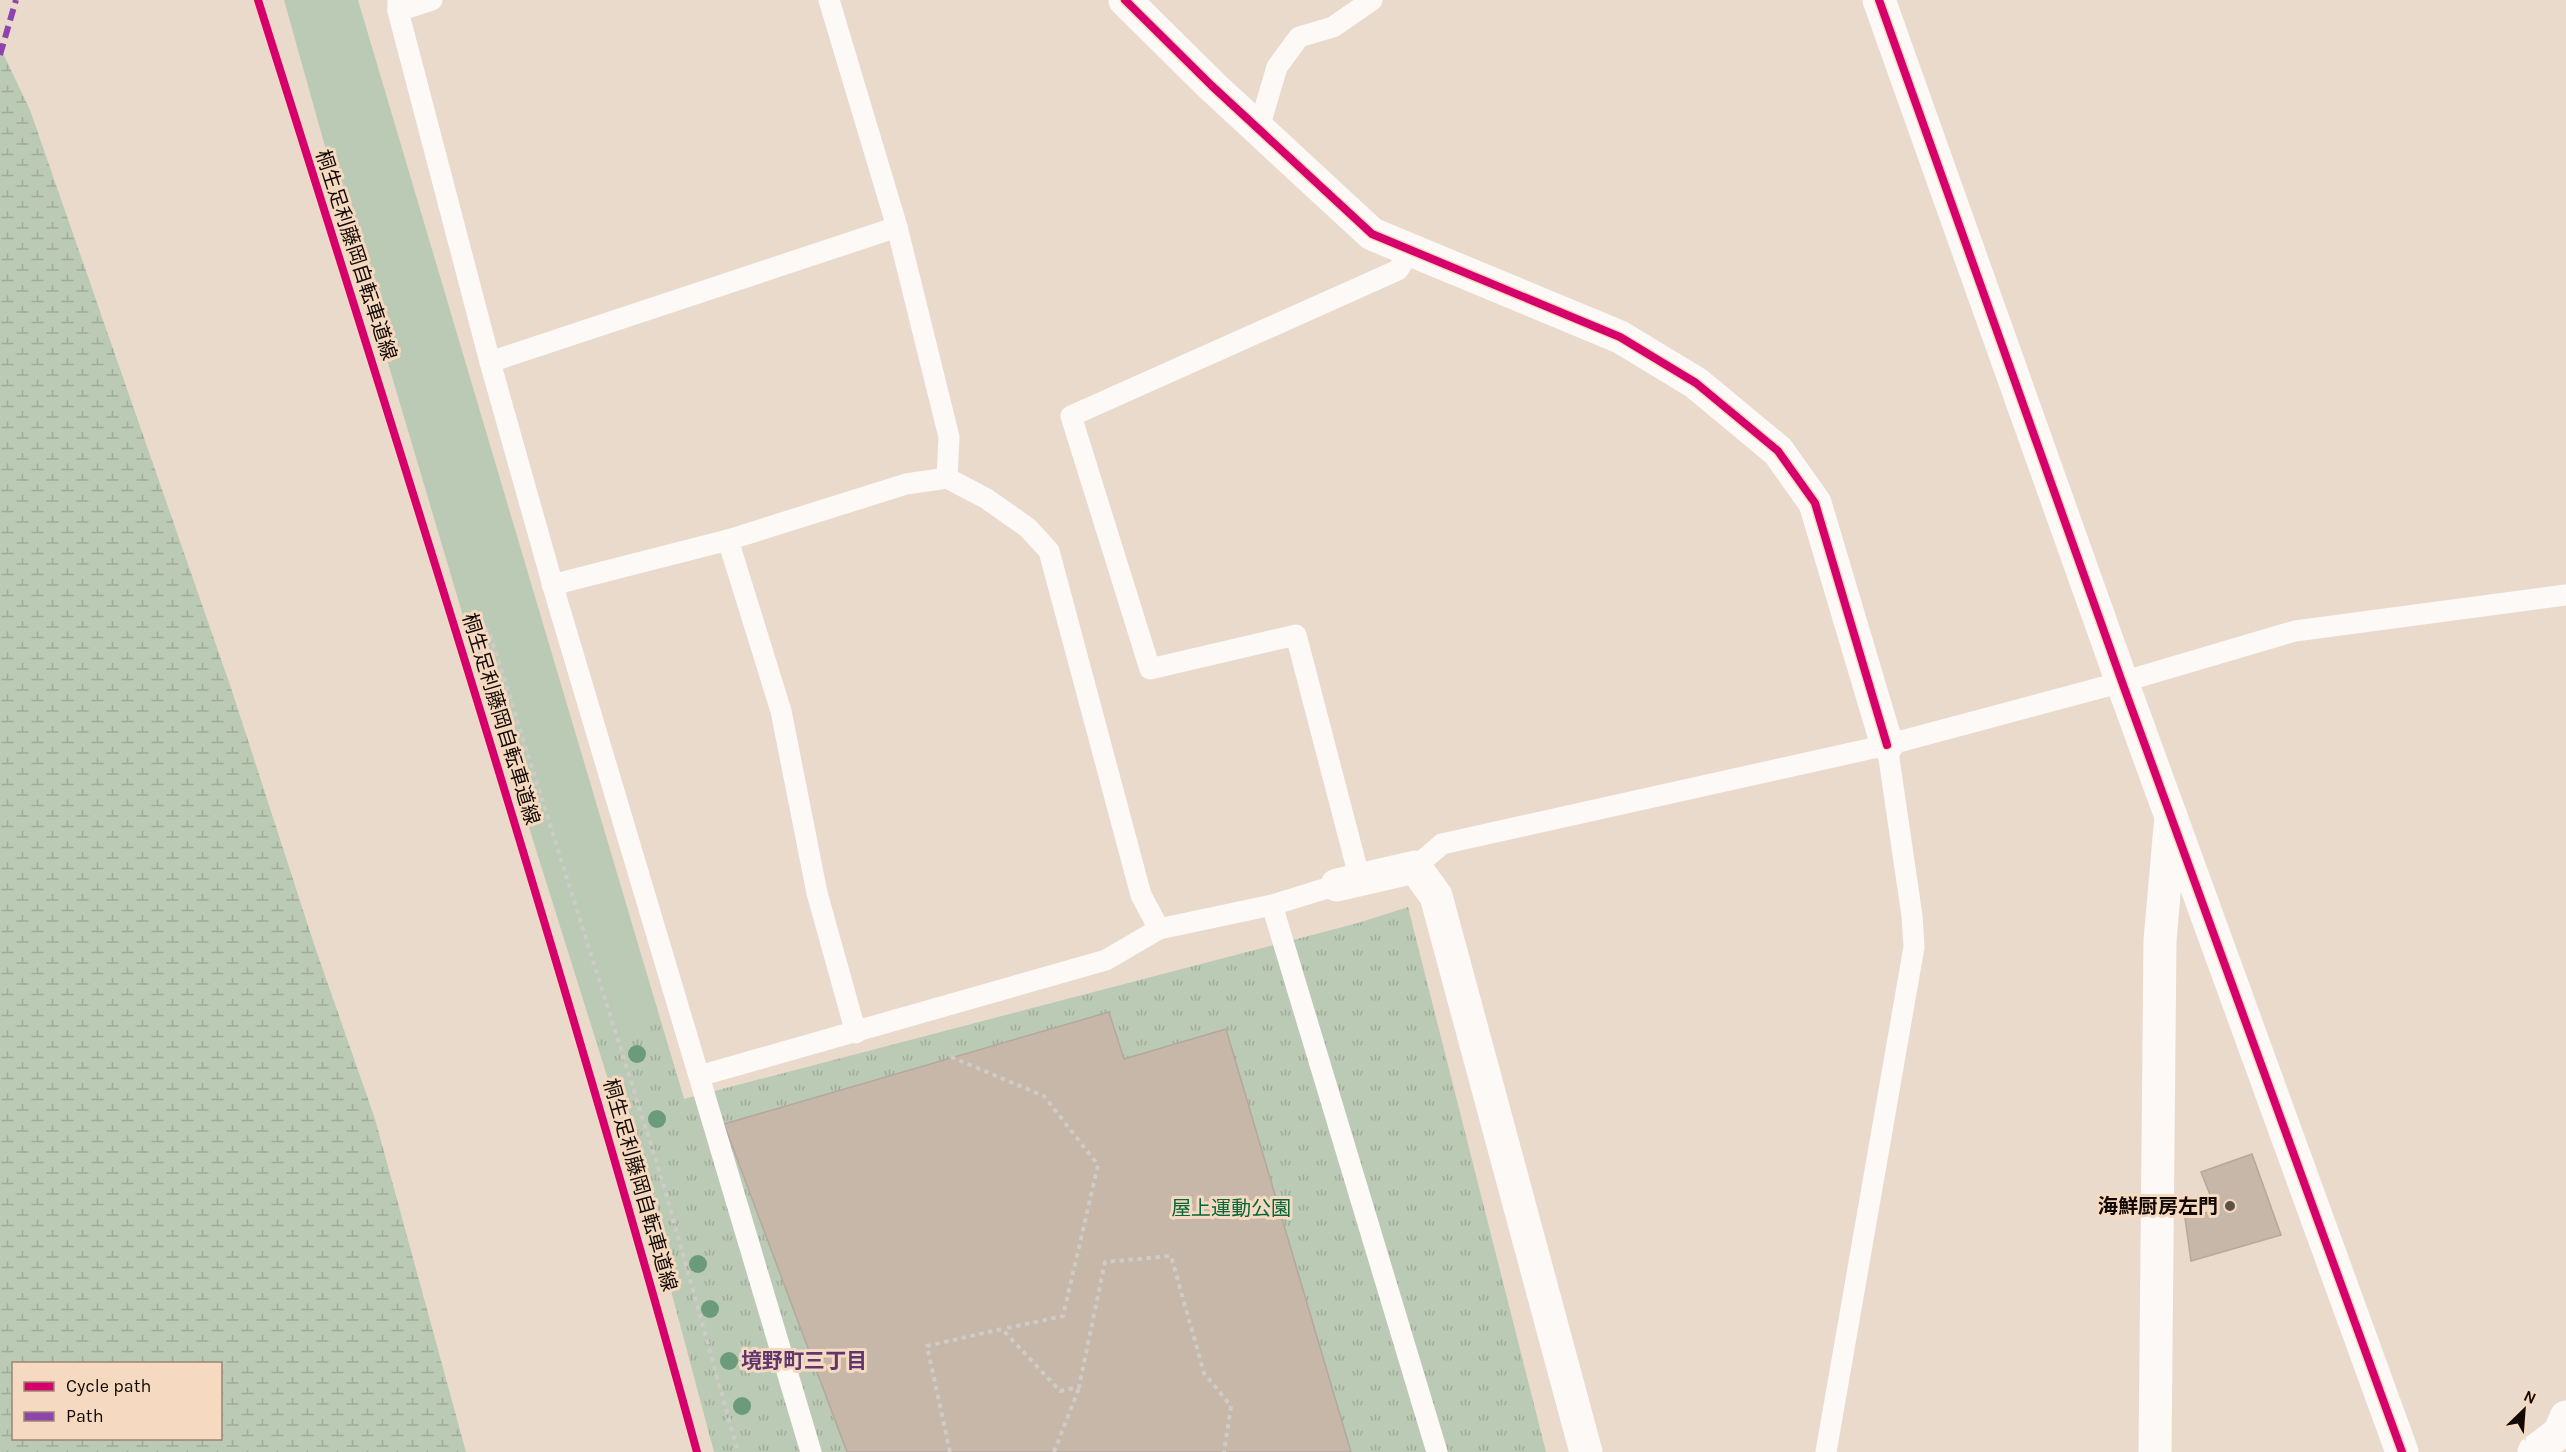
<svg xmlns="http://www.w3.org/2000/svg" width="2566" height="1452" font-family="Karla,'Noto Sans JP',sans-serif">
<style>
.green{fill:#bbcab4}
.wetland{fill:url(#wetland-marsh);fill-rule:evenodd}
.park{fill:url(#park-tufts)}
.building{fill:#c6b7a8;stroke:#b4a89e;stroke-width:1.5}
.lines{fill:none;stroke-linecap:round;stroke-linejoin:round}
.path{stroke:#cfcbc7;stroke-width:4;stroke-dasharray:4.5 4.5;stroke-linecap:butt}
.lane{stroke:#fcf9f7;stroke-width:21}
.street{stroke:#fcf9f7;stroke-width:33}
.secondary{stroke:#fcf9f7;stroke-width:33}
.quiet{stroke:#8e44ad;stroke-width:6;stroke-dasharray:12 6;stroke-linecap:butt}
.cycleway-casing{stroke:#f5d9c0;stroke-width:11}
.cycleway{stroke:#d6006c;stroke-width:8}
.tree{fill:#6b9b7b}
.poi-dot{fill:#5d5249;stroke:#f5d9c0;stroke-width:2}
.labels{text-anchor:middle;dominant-baseline:central;stroke-width:6;stroke-linejoin:round;paint-order:stroke}
.street-label{font-size:20px;fill:#120903;stroke:#f5d9c0}
.poi-label{font-size:20px;font-weight:bold;fill:#120903;stroke:#f5d9c0;text-anchor:end}
.park-label{font-size:20px;fill:#046739;stroke:#f5d9c0}
.neighbourhood-label{font-size:21px;font-weight:bold;fill:#5f376e;stroke:#f5d9c0}
</style>
<defs>
<pattern id="wetland-marsh" width="20" height="14" patternUnits="userSpaceOnUse" patternTransform="scale(1.5)"><rect width="20" height="14" fill="#bbcab4"/><path d="M1 5h8M5 5V1M11 12h8M15 12V8" fill="none" stroke="#a0ac99"/></pattern>
<pattern id="park-tufts" width="24" height="20" patternUnits="userSpaceOnUse" patternTransform="scale(1.5)"><rect width="24" height="20" fill="#bbcab4"/><path d="M3 7l-1-3M5 7V3M7 7l1-3M15 17l-1-3M17 17v-4M19 17l1-3" fill="none" stroke="#a0ac99"/></pattern>
</defs>
<rect width="100%" height="100%" fill="#e9dacc"/>
<path class="green" d="M284 0H358L684 1099 714 1452 689 1235 633 1159 469 636 347 225Z"/>
<path class="wetland" d="M0 47 30 110 231 688 314 944 375 1119 466 1452H0ZM14 1364H220V1438H14Z"/>
<path class="park" d="M1408 907 1546 1452H714L658 1242 597 1040 661 1023 684 1099 1358 923Z"/>
<g class="building">
<path d="M1109 1012 1124 1059 1226 1029 1351 1452H847L724 1124Z"/>
<path d="M2252 1154 2281 1235 2191 1261 2185 1218 2216 1210 2201 1172Z"/>
</g>
<g class="lines">
<g class="path">
<path d="M452 615 477 621 489 631 663 1183 738 1452"/>
<path d="M951 1057 1044 1096 1098 1165 1063 1316 1003 1329"/>
<path d="M950 1452 927 1346 1002 1329 1060 1391 1079 1387 1105 1262 1171 1256 1204 1373 1231 1406 1224 1452"/>
<path d="M1054 1452 1079 1388"/>
</g>
<g class="lane">
<path d="M398 0V11L490 362 557 600 811 1452"/>
<path d="M829 0 897 227 949 437 947 478"/>
<path d="M398 11 432 0"/>
<path d="M1259 128 1277 67 1299 37 1333 27 1372 0"/>
<path d="M490 362 897 227"/>
<path d="M728 540 781 711 817 893 856 1033"/>
<path d="M552 585 728 540 906 484 947 478 987 499 1028 528 1049 551 1141 895 1159 929"/>
<path d="M1415 867 1442 844 1887 745 2122 682 2295 631 2566 595"/>
<path d="M1360 880 1296 635 1150 669 1071 416 1398 270 1410 251"/>
<path d="M1272 905 1437 1452"/>
<path d="M699 1076 1106 960 1159 929 1272 905 1337 885"/>
<path d="M1826 1452 1914 947 1912 916 1887 745"/>
</g>
<g class="street">
<path d="M1125 0 1212 86 1372 234 1620 337 1696 383 1778 451 1815 503 1887 745"/>
<path d="M1337 885 1415 867 1436 896 1586 1452"/>
<path d="M2155 1452 2160 940 2171 816"/>
<path d="M2534 1452 2559 1433 2566 1417"/>
</g>
<path class="secondary" d="M1879 0 2122 682 2402 1452"/>
<path class="quiet" d="M0 55 16 0"/>
<g class="cycleway-casing">
<g id="cycleway">
<path d="M258 0C410 482 563 964 697 1452"/>
<path d="M1125 0 1212 86 1372 234 1620 337 1696 383 1778 451 1815 503 1887 745"/>
<path d="M1879 0 2122 682 2402 1452"/>
</g>
</g>
<use href="#cycleway" class="cycleway"/>
</g>
<g class="tree">
<circle cx="637" cy="1054" r="9"/>
<circle cx="657" cy="1119" r="9"/>
<circle cx="698" cy="1264" r="9"/>
<circle cx="710" cy="1309" r="9"/>
<circle cx="729" cy="1361" r="9"/>
<circle cx="742" cy="1406" r="9"/>
</g>
<circle class="poi-dot" cx="2230" cy="1206" r="6"/>
<g class="labels">
<g class="street-label">
<text transform="translate(356 255) rotate(72)">桐生足利藤岡自転車道線</text>
<text transform="translate(501 719) rotate(73)">桐生足利藤岡自転車道線</text>
<text transform="translate(640 1185) rotate(74)">桐生足利藤岡自転車道線</text>
</g>
<g class="poi-label">
<text x="2218" y="1206">海鮮厨房左門</text>
</g>
<g class="park-label">
<text x="1231" y="1208">屋上運動公園</text>
</g>
<g class="neighbourhood-label">
<text x="804" y="1361">境野町三丁目</text>
</g>
</g>
<rect x="12" y="1362" width="210" height="78" fill="#f5d9c0" stroke="#9a8674" stroke-width="1.5"/>
<rect x="24" y="1382" width="30" height="9" fill="#d6006c" stroke="#9a8674" stroke-width="1.5"/>
<text x="66" y="1392" font-size="18" fill="#120903">Cycle path</text>
<rect x="24" y="1412" width="30" height="9" fill="#8e44ad" stroke="#9a8674" stroke-width="1.5"/>
<text x="66" y="1422" font-size="18" fill="#120903">Path</text>
<g transform="translate(2524 1410) rotate(25)" stroke="#f5d9c0" stroke-width="4.5" paint-order="stroke">
<path d="M0-4.5L10 22L0 15L-10 22Z" fill="#120903"/>
<text y="-9" font-size="16" font-weight="bold" text-anchor="middle" fill="#120903">N</text>
</g>
</svg>
